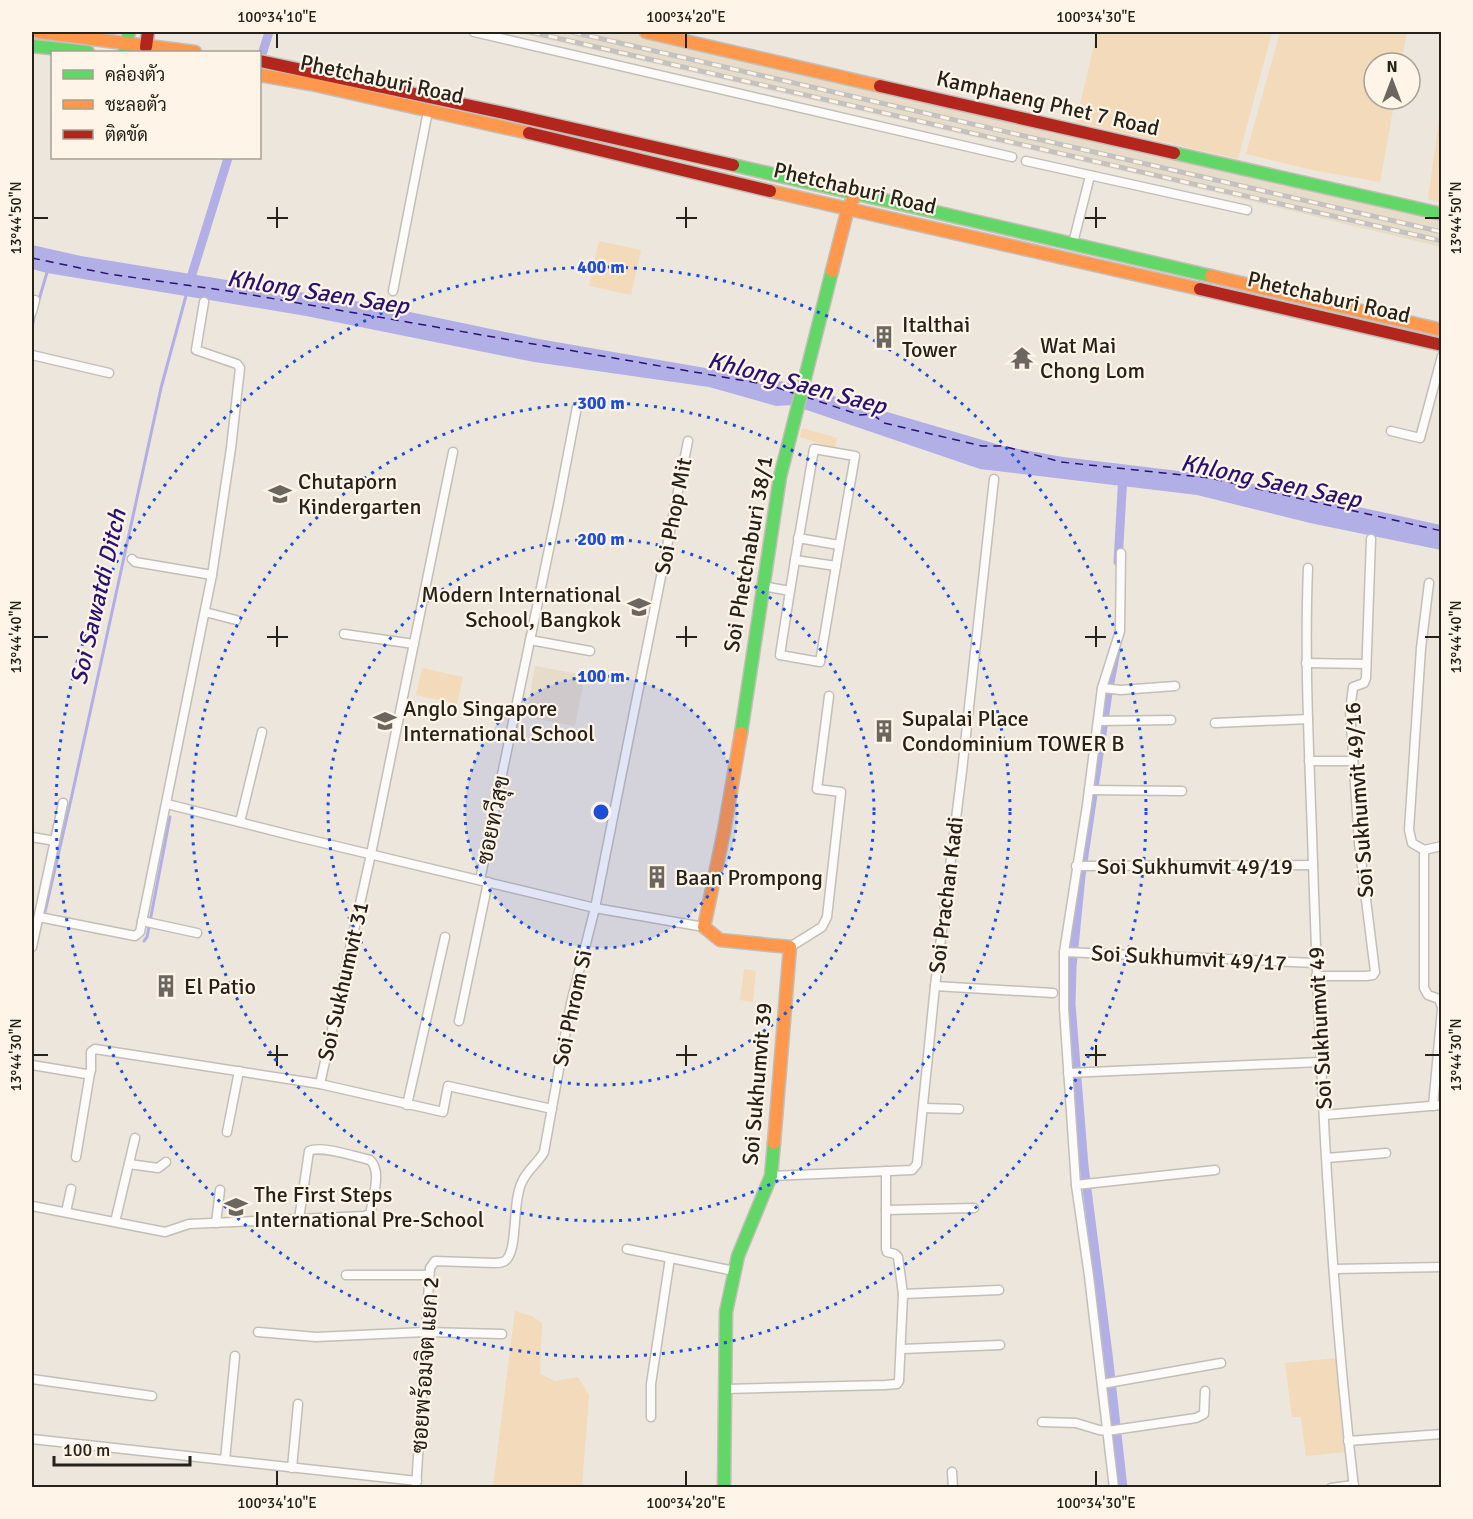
<svg xmlns="http://www.w3.org/2000/svg" width="1473" height="1519" font-family="Signika,Sarabun,sans-serif">
<style>
.built{fill:#e7dbca}
.green{fill:#f2daba}
.water{fill:#b2afe6}
.lines{fill:none;stroke-linecap:round;stroke-linejoin:round}
.stream{stroke:#b2afe6;stroke-width:3}
.canal{stroke:#b2afe6;stroke-width:9}
.ferry{stroke:#2a1172;stroke-width:1.5;stroke-dasharray:8 6;stroke-linecap:butt}
.street-casing{stroke:#c3beb7;stroke-width:11}
.fast-casing{stroke:#c3beb7;stroke-width:15}
.slow-casing{stroke:#c3beb7;stroke-width:15}
.jam-casing{stroke:#c3beb7;stroke-width:15}
.street{stroke:#fcfbfa;stroke-width:8}
.fast{stroke:#63d668;stroke-width:12}
.slow{stroke:#ff974d;stroke-width:12}
.jam{stroke:#b3261e;stroke-width:12}
.rail-casing{stroke:#c4c2c0;stroke-width:5}
.rail{stroke:#fef4e7;stroke-width:3;stroke-dasharray:9;stroke-linecap:butt}
.ticks{fill:none;stroke:#25211b;stroke-width:2}
.ring{fill:none;stroke:#1d4ed8;stroke-width:3;stroke-dasharray:3 6}
.labels{text-anchor:middle;dominant-baseline:central;stroke-width:4.5;stroke-linejoin:round;paint-order:stroke}
.street-label{font-size:22px;fill:#25211b;stroke:#fef4e7}
.poi-label{font-size:22px;fill:#25211b;stroke:#fef4e7;text-anchor:start}
.water-label{font-size:24px;font-style:italic;fill:#2a1172;stroke:#fef4e7}
.centre{fill:#1d4ed8;stroke:#fef4e7;stroke-width:3}
.ring-label{font-size:18px;text-anchor:middle;font-weight:bold;fill:#1d4ed8;stroke:#fef4e7;stroke-width:4.5;stroke-linejoin:round;paint-order:stroke}
.neatline{fill:none;stroke:#25211b;stroke-width:2}
.ticks-label{font-size:15px;text-anchor:middle;fill:#25211b}
</style>
<rect width="100%" height="100%" fill="#ede6dc"/>
<g class="built">
<path d="M514 32H672L1441 217V247L1175 183Z"/>
<path d="M535 666 585 675 575 726 526 717Z"/>
</g>
<g class="green">
<path d="M1097 32H1272L1238 159 1076 122Z"/>
<path d="M1280 32H1407L1401 63H1374V99H1395L1380 182 1312 170 1246 154Z"/>
<path d="M1441 107 1442 203H1441L1428 199Z"/>
<path d="M599 241 641 250 631 295 589 286Z"/>
<path d="M802 428 837 438 835 449 800 437Z"/>
<path d="M422 668 463 677 457 704 416 695Z"/>
<path d="M744 969 756 971 753 1002 740 1000Z"/>
<path d="M515 1311 532 1316 542 1323 540 1374 555 1381 578 1377 589 1395 582 1487H493Z"/>
<path d="M1337 1358 1346 1452 1306 1456 1301 1417H1292L1285 1363Z"/>
</g>
<path class="water" d="M32 245 81 256 367 303 539 339 785 382 1003 446 1063 457 1212 475 1441 525V550L1310 523 1197 495 980 469 792 405 776 406 709 387 534 362 306 316 47 273 32 269Z"/>
<g class="lines">
<g class="stream">
<path d="M38 303 48 269"/>
<path d="M32 328 35 312"/>
<path d="M45 912 72 795 161 388 187 292"/>
<path d="M144 941 147 937 170 817"/>
</g>
<g class="canal">
<path d="M260 61 269 32"/>
<path d="M189 284 228 158"/>
<path d="M1118 562 1123 474"/>
<path d="M1116 651 1108 693 1081 876 1072 967 1071 1004 1084 1166 1108 1354 1123 1488"/>
</g>
<g class="ferry">
<path d="M32 258 109 274 235 292 769 385 796 394"/>
<path d="M806 397 860 415 872 414 884 423 982 446H1003L1061 462 1210 478 1442 531"/>
</g>
<g class="street-casing">
<g id="street">
<path d="M474 32 1012 157"/>
<path d="M1026 161 1247 210"/>
<path d="M1073 243 1090 176"/>
<path d="M393 291 428 111"/>
<path d="M32 312 35 300"/>
<path d="M32 355 109 373"/>
<path d="M1391 431 1420 438 1442 356"/>
<path d="M798 538 839 545"/>
<path d="M132 559 135 562 212 575"/>
<path d="M795 560 814 449 855 456 836 566"/>
<path d="M1308 568C1304 667 1310 765 1313 864 1320 1072 1330 1281 1354 1488"/>
<path d="M1429 583 1421 648 1409 830 1412 843 1424 850V988L1428 995 1439 999 1442 1007"/>
<path d="M762 586 790 591 795 560 836 566 820 662 780 655 790 591"/>
<path d="M205 612 236 620"/>
<path d="M344 634 414 644"/>
<path d="M530 640 590 651"/>
<path d="M1306 663 1366 664"/>
<path d="M1102 688 1121 690 1175 686"/>
<path d="M1098 721 1171 720"/>
<path d="M1215 723 1308 719"/>
<path d="M1309 761H1353"/>
<path d="M1089 790 1182 791"/>
<path d="M167 804 294 836 595 908 704 927"/>
<path d="M240 822 262 732"/>
<path d="M32 837 55 841"/>
<path d="M1424 850 1442 846"/>
<path d="M1076 866 1313 865"/>
<path d="M480 880 558 506 577 407"/>
<path d="M39 917 135 936 140 932 212 575 231 448 240 368 237 364 196 350 204 302"/>
<path d="M142 921 197 933"/>
<path d="M32 947 63 803"/>
<path d="M790 947 822 927 827 917 841 792 817 789 829 696"/>
<path d="M1064 952 1315 963"/>
<path d="M1316 976H1366L1373 975 1375 972 1359 843 1350 711 1353 687 1364 683 1366 678 1371 539"/>
<path d="M935 986 1053 993"/>
<path d="M459 1021 488 882"/>
<path d="M32 1065 86 1074 90 1073 91 1070V1052L95 1049 320 1084 443 1112 448 1086 552 1109"/>
<path d="M1068 1073 1320 1062"/>
<path d="M320 1084 371 854 453 452"/>
<path d="M407 1105 445 937"/>
<path d="M1433 1106 1442 1009"/>
<path d="M923 1108 959 1109"/>
<path d="M1324 1115 1442 1105"/>
<path d="M227 1132 239 1071"/>
<path d="M76 1157 90 1073"/>
<path d="M1327 1158 1386 1153"/>
<path d="M129 1164 158 1168 166 1162"/>
<path d="M771 1176 912 1170 917 1164 935 986 962 771 994 479"/>
<path d="M1076 1185 1215 1170"/>
<path d="M32 1206 165 1232 189 1224 364 1216 370 1214 371 1210C373 1195 382 1171 370 1160 356 1157 322 1145 309 1151L299 1219"/>
<path d="M886 1210 974 1208"/>
<path d="M66 1212 71 1189"/>
<path d="M115 1222 135 1138"/>
<path d="M216 1223 220 1190"/>
<path d="M627 1249 734 1271"/>
<path d="M1334 1269 1442 1267"/>
<path d="M346 1275H429"/>
<path d="M903 1294 999 1290"/>
<path d="M258 1332 316 1337 425 1332 502 1334"/>
<path d="M902 1349 1000 1345"/>
<path d="M32 1379 152 1396"/>
<path d="M1102 1384 1221 1363"/>
<path d="M725 1389 885 1385 897 1384 899 1381 903 1294 898 1257 895 1254 887 1252 886 1249V1171"/>
<path d="M651 1417V1384L670 1258"/>
<path d="M1042 1422 1076 1423 1099 1430 1107 1431 1196 1418 1204 1414 1205 1391"/>
<path d="M32 1439 417 1481"/>
<path d="M1348 1441 1442 1434"/>
<path d="M225 1460 235 1356"/>
<path d="M292 1468 298 1404"/>
<path d="M952 1472 953 1488"/>
<path d="M416 1488 430 1268 435 1261 494 1263C499 1263 504 1263 507 1259 518 1246 512 1201 522 1182 527 1170 538 1163 544 1152L571 1003 595 908 688 441"/>
<path d="M1114 1488 1089 1276 1076 1185 1064 1009V952L1087 805 1102 688 1120 631 1121 553"/>
<path d="M1331 1488 1354 1485"/>
</g>
</g>
<g class="fast-casing">
<g id="fast">
<path d="M32 46 88 52"/>
<path d="M125 52 129 32"/>
<path d="M1174 153 1442 214"/>
<path d="M733 165 1211 276"/>
<path d="M741 733 780 477 832 271"/>
<path d="M724 1488 726 1312 738 1256 771 1176 774 1143"/>
</g>
</g>
<g class="slow-casing">
<g id="slow">
<path d="M38 32 195 52"/>
<path d="M646 32 880 86"/>
<path d="M260 75 311 84 529 133"/>
<path d="M770 191 1200 289"/>
<path d="M832 271 848 208 856 194"/>
<path d="M1211 276 1442 330"/>
<path d="M741 733 724 831 704 927 720 940 790 947 774 1143"/>
</g>
</g>
<g class="jam-casing">
<g id="jam">
<path d="M146 47 148 32"/>
<path d="M260 61 504 113 733 165"/>
<path d="M880 86 1174 153"/>
<path d="M529 133 770 191"/>
<path d="M1200 289 1442 345"/>
</g>
</g>
<use href="#street" class="street"/>
<use href="#fast" class="fast"/>
<use href="#slow" class="slow"/>
<use href="#jam" class="jam"/>
<g class="rail-casing">
<g id="rail">
<path d="M531 32 1442 241"/>
<path d="M572 32 1442 232"/>
</g>
</g>
<use href="#rail" class="rail"/>
</g>
<path class="ticks" d="M277 33V48M686 33V48M1096 33V48M277 207V228M686 207V228M1096 207V228M33 218H48M267 218H288M676 218H697M1085 218H1106M1425 218H1440M277 626V647M686 626V647M1096 626V647M33 637H48M267 637H288M676 637H697M1085 637H1106M1425 637H1440M277 1045V1066M686 1045V1066M1096 1045V1066M33 1055H48M267 1055H288M676 1055H697M1085 1055H1106M1425 1055H1440M277 1471V1486M686 1471V1486M1096 1471V1486"/>
<circle cx="601" cy="812" r="136" fill="#1d4ed8" fill-opacity=".12"/>
<g class="ring">
<circle cx="601" cy="812" r="136"/>
<circle cx="601" cy="812" r="273"/>
<circle cx="601" cy="812" r="409"/>
<circle cx="601" cy="812" r="545"/>
</g>
<defs>
<g id="building-bare" transform="scale(1.8)"><path d="M-4-6H4V6H1V3H-1V6H-4ZM-2.5-4.3h1.7v1.8h-1.7ZM.8-4.3h1.7v1.8H.8ZM-2.5-1h1.7V.8h-1.7ZM.8-1h1.7V.8H.8Z" fill="#6b665f" stroke="#fef4e7" stroke-width="2.5" paint-order="stroke"/></g>
<g id="temple-bare" transform="scale(1.8)"><path d="M0-6L5-2H3V0L6.5 2.5H4V6H1.5V3h-3V6H-4V2.5H-6.5L-3 0V-2H-5Z" fill="#6b665f" stroke="#fef4e7" stroke-width="2.5" paint-order="stroke"/></g>
<g id="school-bare" transform="scale(1.8)"><path d="M0-5L7-2L0 1L-7-2ZM-4 1L0 2.5L4 1V4Q0 6-4 4Z" fill="#6b665f" stroke="#fef4e7" stroke-width="2.5" paint-order="stroke"/></g>
</defs>
<g fill-rule="evenodd">
<use href="#building-bare" x="884" y="337"/>
<use href="#temple-bare" x="1022" y="358"/>
<use href="#school-bare" x="280" y="494"/>
<use href="#school-bare" x="639" y="607"/>
<use href="#school-bare" x="385" y="721"/>
<use href="#building-bare" x="884" y="731"/>
<use href="#building-bare" x="657" y="877"/>
<use href="#building-bare" x="166" y="986"/>
<use href="#school-bare" x="236" y="1207"/>
</g>
<g class="labels">
<g class="street-label">
<text transform="translate(382 79) rotate(12)">Phetchaburi Road</text>
<text transform="translate(1048 103) rotate(13)">Kamphaeng Phet 7 Road</text>
<text transform="translate(855 188) rotate(13)">Phetchaburi Road</text>
<text transform="translate(1329 297) rotate(13)">Phetchaburi Road</text>
<text transform="translate(673 516) rotate(-79)">Soi Phop Mit</text>
<text transform="translate(748 554) rotate(-80)">Soi Phetchaburi 38/1</text>
<text transform="translate(1359 800) rotate(-94)">Soi Sukhumvit 49/16</text>
<text transform="translate(493 820) rotate(-78)">ซอยทวีสุข</text>
<text x="1195" y="866">Soi Sukhumvit 49/19</text>
<text transform="translate(946 895) rotate(-83)">Soi Prachan Kadi</text>
<text transform="translate(1189 958) rotate(3)">Soi Sukhumvit 49/17</text>
<text transform="translate(343 981) rotate(-77)">Soi Sukhumvit 31</text>
<text transform="translate(572 1008) rotate(-78)">Soi Phrom Si</text>
<text transform="translate(1320 1028) rotate(-93)">Soi Sukhumvit 49</text>
<text transform="translate(757 1084) rotate(-85)">Soi Sukhumvit 39</text>
<text transform="translate(425 1365) rotate(-86)">ซอยพร้อมจิต แยก 2</text>
</g>
<g class="poi-label">
<text x="902" y="324">Italthai<tspan x="902" dy="25">Tower</tspan></text>
<text x="1040" y="345">Wat Mai<tspan x="1040" dy="25">Chong Lom</tspan></text>
<text x="298" y="481">Chutaporn<tspan x="298" dy="25">Kindergarten</tspan></text>
<text x="621" y="594" text-anchor="end">Modern International<tspan x="621" dy="25">School, Bangkok</tspan></text>
<text x="403" y="708">Anglo Singapore<tspan x="403" dy="25">International School</tspan></text>
<text x="902" y="718">Supalai Place<tspan x="902" dy="25">Condominium TOWER B</tspan></text>
<text x="675" y="877">Baan Prompong</text>
<text x="184" y="986">El Patio</text>
<text x="254" y="1194">The First Steps<tspan x="254" dy="25">International Pre-School</tspan></text>
</g>
<g class="water-label">
<text transform="translate(318 292) rotate(9)">Khlong Saen Saep</text>
<text transform="translate(797 383) rotate(15)">Khlong Saen Saep</text>
<text transform="translate(1271 481) rotate(12)">Khlong Saen Saep</text>
<text transform="translate(98 597) rotate(-77)">Soi Sawatdi Ditch</text>
</g>
</g>
<circle cx="601" cy="812" r="9" class="centre"/>
<g class="ring-label">
<text x="601" y="273">400 m</text>
<text x="601" y="409">300 m</text>
<text x="601" y="545">200 m</text>
<text x="601" y="682">100 m</text>
</g>
<rect width="1473" height="1519" fill="none" stroke="#fef4e7" stroke-width="66"/>
<rect x="51" y="51" width="210" height="108" fill="#fef4e7" stroke="#a7a095" stroke-width="1.5"/>
<rect x="63" y="70" width="30" height="9" fill="#63d668" stroke="#a7a095" stroke-width="1.5"/>
<text x="105" y="81" font-size="18" fill="#25211b">คล่องตัว</text>
<rect x="63" y="100" width="30" height="9" fill="#ff974d" stroke="#a7a095" stroke-width="1.5"/>
<text x="105" y="111" font-size="18" fill="#25211b">ชะลอตัว</text>
<rect x="63" y="130" width="30" height="9" fill="#b3261e" stroke="#a7a095" stroke-width="1.5"/>
<text x="105" y="141" font-size="18" fill="#25211b">ติดขัด</text>
<g transform="translate(1392 81)"><circle r="28" fill="#fef4e7" stroke="#a7a095" stroke-width="1.5"/>
<path d="M0-4.5L10 22L0 15L-10 22Z" fill="#6b665f"/>
<text y="-9" font-size="16" font-weight="bold" text-anchor="middle" fill="#25211b">N</text>
</g>
<path d="M54 1456v9h136v-9" fill="none" stroke="#25211b" stroke-width="3"/>
<text x="63" y="1456" font-size="18" fill="#25211b" stroke="#fef4e7" stroke-width="4.5" paint-order="stroke">100 m</text>
<rect x="33" y="33" width="1407" height="1453" class="neatline"/>
<g class="ticks-label">
<text x="277" y="22">100°34'10"E</text>
<text x="686" y="22">100°34'20"E</text>
<text x="1096" y="22">100°34'30"E</text>
<text transform="translate(16 218) rotate(-90)" y="5">13°44'50"N</text>
<text transform="translate(1456 218) rotate(-90)" y="5">13°44'50"N</text>
<text transform="translate(16 637) rotate(-90)" y="5">13°44'40"N</text>
<text transform="translate(1456 637) rotate(-90)" y="5">13°44'40"N</text>
<text transform="translate(16 1055) rotate(-90)" y="5">13°44'30"N</text>
<text transform="translate(1456 1055) rotate(-90)" y="5">13°44'30"N</text>
<text x="277" y="1508">100°34'10"E</text>
<text x="686" y="1508">100°34'20"E</text>
<text x="1096" y="1508">100°34'30"E</text>
</g>
</svg>
